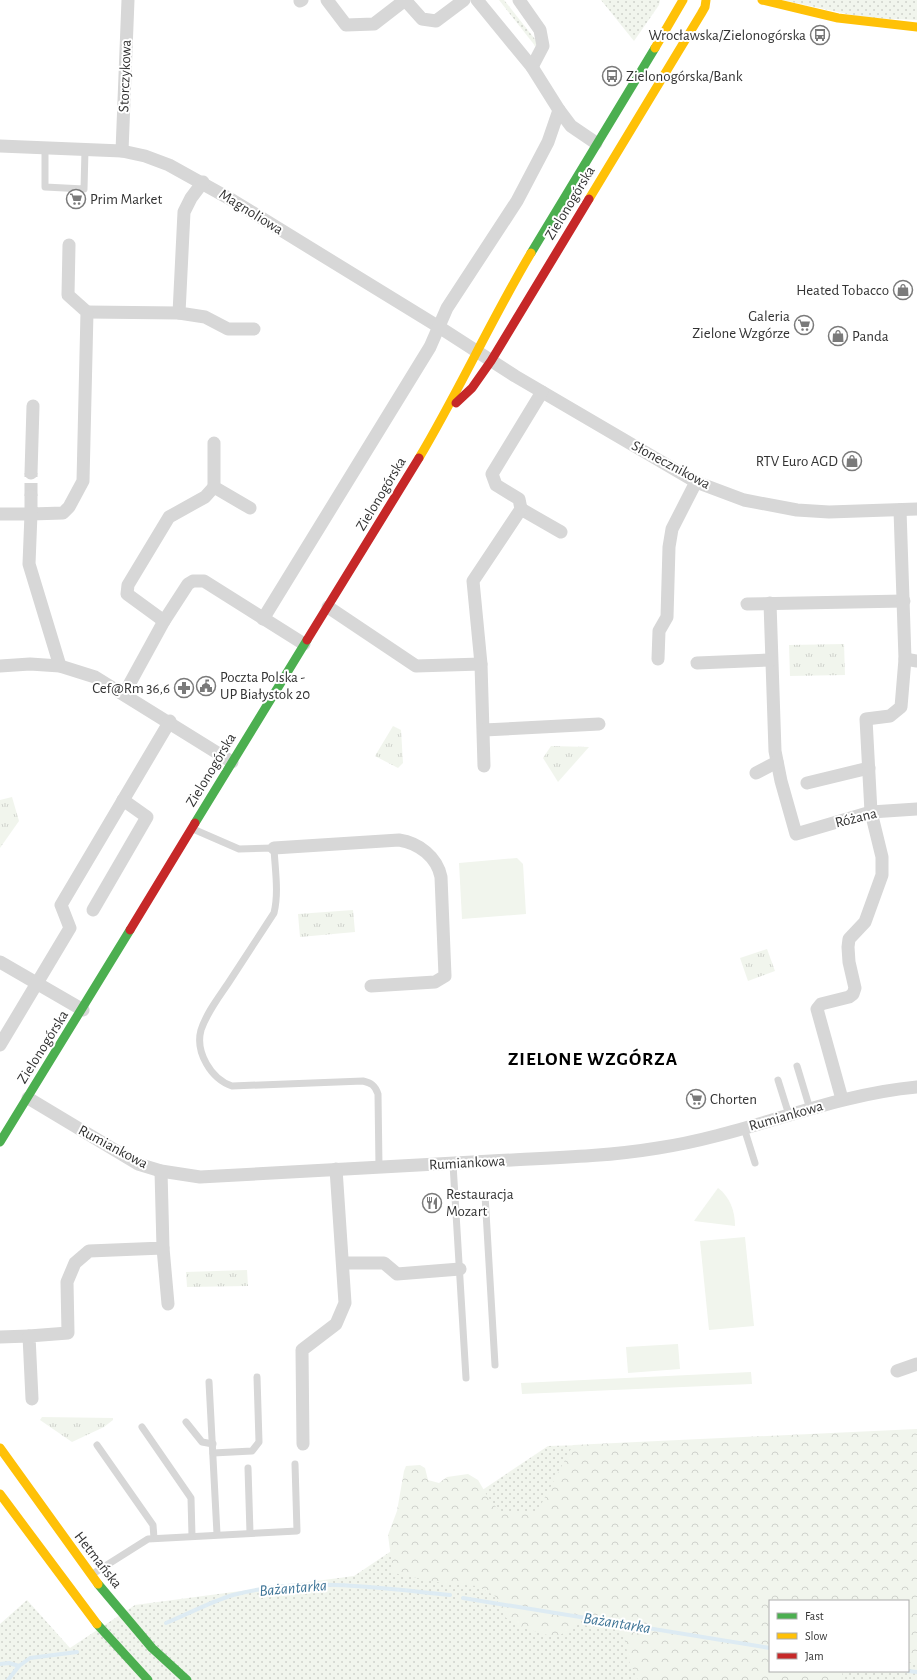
<svg xmlns="http://www.w3.org/2000/svg" width="917" height="1680" font-family="'Alegreya Sans',sans-serif">
<style>
.grass{fill:url(#grass-dots);fill-rule:evenodd}
.forest{fill:url(#forest-crowns)}
.park{fill:url(#park-tufts)}
.pitch{fill:#f1f5ed}
.lines{fill:none;stroke-linecap:round;stroke-linejoin:round}
.stream{stroke:#ddebf3;stroke-width:4}
.street-tunnel{stroke:#d6d6d6;stroke-width:13;stroke-dasharray:13 6;stroke-linecap:butt}
.lane{stroke:#d7d7d7;stroke-width:7}
.street{stroke:#d7d7d7;stroke-width:13}
.fast{stroke:#4caf50;stroke-width:9}
.slow{stroke:#ffc107;stroke-width:9}
.jam{stroke:#c62828;stroke-width:9}
.labels{text-anchor:middle;dominant-baseline:central;stroke-width:4;stroke-linejoin:round;paint-order:stroke}
.poi-label{font-size:15px;fill:#333;stroke:#fff;text-anchor:start}
.street-label{font-size:15px;fill:#333;stroke:#fff}
.water-label{font-size:16px;font-style:italic;fill:#3f7597;stroke:#fff}
.district-label{font-size:19px;font-weight:bold;letter-spacing:1px;fill:#000;stroke:#fff}
</style>
<defs>
<pattern id="grass-dots" width="8" height="8" patternUnits="userSpaceOnUse"><rect width="8" height="8" fill="#f1f5ed"/><path d="M2 2h.1M6 6h.1" fill="none" stroke="#cfd2cc" stroke-width="1.8" stroke-linecap="round"/></pattern>
<pattern id="forest-crowns" width="20" height="18" patternUnits="userSpaceOnUse"><rect width="20" height="18" fill="#f1f5ed"/><path d="M2 6a3 3 0 1 1 6 0M12 15a3 3 0 1 1 6 0" fill="none" stroke="#cfd2cc"/></pattern>
<pattern id="park-tufts" width="24" height="20" patternUnits="userSpaceOnUse"><rect width="24" height="20" fill="#f1f5ed"/><path d="M3 7l-1-3M5 7V3M7 7l1-3M15 17l-1-3M17 17v-4M19 17l1-3" fill="none" stroke="#cfd2cc"/></pattern>
</defs>
<rect width="100%" height="100%" fill="#fff"/>
<g class="grass">
<path d="M499 0H504L538 43 536 47Z"/>
<path d="M601 0H660L659 5 634 41Z"/>
<path d="M782 0H917V20L866 18Z"/>
<path d="M917 1436V1680H0V1624L27 1600 70 1648 135 1605 354 1576 548 1446ZM770 1601H908V1671H770Z"/>
</g>
<path class="forest" d="M917 1429V1663L908 1662V1601H770V1671H843L841 1680H638L629 1661 624 1637 619 1624 607 1615 587 1616 572 1630 554 1637 524 1628 505 1617 495 1596 477 1586 442 1583 393 1573 388 1535 397 1511 404 1471 406 1466 420 1465 425 1468 428 1480 439 1483 447 1477 468 1474 478 1480 488 1497 500 1512H537L573 1445Z"/>
<g class="park">
<path d="M844 644 845 675 790 676 789 645Z"/>
<path d="M393 726 401 730 403 763 398 768 375 756Z"/>
<path d="M551 746 589 747 558 782 543 758Z"/>
<path d="M12 797 19 821 0 848V800Z"/>
<path d="M353 910 355 932 300 937 298 914Z"/>
<path d="M767 949 775 971 748 981 740 958Z"/>
<path d="M247 1270 248 1286 187 1287 186 1272Z"/>
<path d="M42 1417 113 1418V1420L104 1427 72 1442 40 1420Z"/>
</g>
<g class="pitch">
<path d="M517 858 523 864 526 914 462 919 459 863Z"/>
<path d="M718 1188C730 1197 735 1211 735 1226L694 1221Z"/>
<path d="M745 1237 754 1326 709 1330 700 1241Z"/>
<path d="M678 1344 680 1369 628 1373 626 1347Z"/>
<path d="M751 1372 752 1384 522 1394 521 1383Z"/>
</g>
<g class="lines">
<g class="stream">
<path d="M463 1598 770 1648"/>
<path d="M166 1623C188 1614 210 1602 233 1595 304 1576 378 1588 450 1595"/>
<path d="M0 1664 9 1663 19 1666"/>
<path d="M908 1671 917 1672"/>
<path d="M8 1680 19 1666 30 1658 77 1652"/>
</g>
<path class="street-tunnel" d="M31 496V473"/>
<g class="lane">
<path d="M45 148V187L84 189 85 150"/>
<path d="M193 829 239 849 274 848C275 870 279 892 274 913 259 936 244 959 229 982 219 997 207 1012 201 1030 195 1052 211 1079 232 1086L363 1081C371 1083 375 1085 378 1094L379 1167"/>
<path d="M797 1066 810 1109"/>
<path d="M778 1080 789 1115"/>
<path d="M744 1128 755 1163"/>
<path d="M453 1164 466 1378"/>
<path d="M455 1194 485 1195 495 1365"/>
<path d="M209 1382 217 1534"/>
<path d="M186 1422 202 1442 213 1444"/>
<path d="M142 1427 191 1498 192 1536"/>
<path d="M97 1445 153 1525 154 1538"/>
<path d="M213 1453 252 1451 259 1442 257 1377"/>
<path d="M248 1468 250 1533"/>
<path d="M91 1575 148 1539 297 1531 295 1464"/>
</g>
<g class="street">
<path d="M327 0 346 25 374 24 405 0 422 19 436 21 464 0"/>
<path d="M519 0 540 30 543 46 532 67"/>
<path d="M300 1 302 0"/>
<path d="M559 110 571 126 596 143"/>
<path d="M0 146 122 151 145 156 169 165 232 200 439 327 515 376 696 482 744 500 797 510 829 512 917 509"/>
<path d="M122 151 128 0"/>
<path d="M203 182 191 198 184 212 179 313 205 317 228 329H254"/>
<path d="M87 312 179 313"/>
<path d="M214 443V487L250 508"/>
<path d="M31 473 33 406"/>
<path d="M214 487 205 497 169 517 128 585 127 594 164 621 188 584 193 581H204L304 644"/>
<path d="M31 496V514L63 513 69 507 83 481 87 312 68 295 69 245"/>
<path d="M521 509 561 532"/>
<path d="M0 514H31L29 564 60 666"/>
<path d="M770 603 775 751 781 781 796 834 871 812 917 809"/>
<path d="M747 604 904 601"/>
<path d="M328 607 416 666 481 664 484 766"/>
<path d="M263 619 430 347 447 308 517 201 548 142 559 110 532 67 477 0"/>
<path d="M658 659 659 631 667 617 669 547 672 529 696 482"/>
<path d="M905 659 917 661"/>
<path d="M697 663 771 660"/>
<path d="M481 664 473 581 521 509 519 499 496 485 492 474 542 392"/>
<path d="M0 666 30 664 60 666 95 677 232 762"/>
<path d="M124 694 164 621"/>
<path d="M484 730 599 724"/>
<path d="M756 773 777 762"/>
<path d="M807 783 869 768"/>
<path d="M274 848 399 840C419 843 437 857 441 877L445 976 435 982 371 986"/>
<path d="M93 910 147 817 123 800"/>
<path d="M0 962 83 1010"/>
<path d="M0 1045 70 928 61 905 170 721"/>
<path d="M28 1098 138 1164 161 1171 200 1177C297 1171 394 1167 491 1161 547 1158 604 1157 658 1148 746 1135 828 1095 917 1087"/>
<path d="M842 1099 817 1009 821 1004 849 997 853 994 855 988 849 962 848 947 849 939 865 922 882 875V857L871 812 866 719 890 716 901 707 905 659 900 510"/>
<path d="M163 1248 168 1304"/>
<path d="M343 1263H384L397 1274 460 1269"/>
<path d="M0 1337 29 1336"/>
<path d="M897 1371 917 1364"/>
<path d="M32 1399 29 1336 68 1333 67 1282 75 1263 89 1251 163 1248 161 1171"/>
<path d="M303 1444 302 1350 336 1324 345 1303 336 1169"/>
</g>
<g class="fast">
<path d="M531 253 655 48"/>
<path d="M195 823 307 640"/>
<path d="M0 1142 130 930"/>
<path d="M98 1584 152 1648 187 1680"/>
<path d="M97 1624 148 1680"/>
</g>
<g class="slow">
<path d="M762 0 838 18 917 27"/>
<path d="M655 48 683 0"/>
<path d="M589 199 701 14 705 7 706 0"/>
<path d="M419 458C459 391 491 320 531 253"/>
<path d="M0 1448 98 1584"/>
<path d="M0 1494 97 1624"/>
</g>
<g class="jam">
<path d="M456 403 472 388 491 361 589 199"/>
<path d="M307 640 419 458"/>
<path d="M130 930 195 823"/>
</g>
</g>
<defs>
<g id="bus-ring" transform="scale(1)"><circle r="9.5" fill="#fff" stroke="#7a7a7a" stroke-width="1.5"/><path d="M-5-6H5V4H4V6H2V4H-2V6H-4V4H-5ZM-3.5-4V0h7V-4ZM-3.5 1.2v1.5H-2V1.2ZM2 1.2v1.5H3.5V1.2Z" fill="#7a7a7a"/></g>
<g id="supermarket-ring" transform="scale(1)"><circle r="9.5" fill="#fff" stroke="#7a7a7a" stroke-width="1.5"/><path d="M-6-5.5h2.5l.6 2H6L4.5 2H-2.5L-4.4-4H-6ZM-1.5 3.2a1.3 1.3 0 1 0 .1 0ZM3 3.2a1.3 1.3 0 1 0 .1 0Z" fill="#7a7a7a"/></g>
<g id="shop-ring" transform="scale(1)"><circle r="9.5" fill="#fff" stroke="#7a7a7a" stroke-width="1.5"/><path d="M-5-2.5h2.3a2.7 3.5 0 0 1 5.4 0H5L5.5 6h-11ZM-1.5-2.5h3a1.5 2.3 0 0 0-3 0Z" fill="#7a7a7a"/></g>
<g id="civic-ring" transform="scale(1)"><circle r="9.5" fill="#fff" stroke="#7a7a7a" stroke-width="1.5"/><path d="M-.6-6.5H3V-4.5H.6V-3L4-1V1h2V6H-6V1h2V-1L-.6-3ZM-1.2 2.5V6h2.4V2.5Z" fill="#7a7a7a"/></g>
<g id="pharmacy-ring" transform="scale(1)"><circle r="9.5" fill="#fff" stroke="#7a7a7a" stroke-width="1.5"/><path d="M-2-6h4v4h4v4h-4v4h-4v-4h-4v-4h4Z" fill="#7a7a7a"/></g>
<g id="restaurant-ring" transform="scale(1)"><circle r="9.5" fill="#fff" stroke="#7a7a7a" stroke-width="1.5"/><path d="M-5-6h1v4h1v-4h1v4h1v-4h1v5L-1.5 .5V6h-2V.5L-5-1ZM5-6V6H3V1.5H1.5Q1.5-4 5-6Z" fill="#7a7a7a"/></g>
</defs>
<g fill-rule="evenodd">
<use href="#bus-ring" x="820" y="35"/>
<use href="#bus-ring" x="612" y="76"/>
<use href="#supermarket-ring" x="76" y="199"/>
<use href="#shop-ring" x="903" y="290"/>
<use href="#supermarket-ring" x="804" y="325"/>
<use href="#shop-ring" x="838" y="336"/>
<use href="#shop-ring" x="852" y="461"/>
<use href="#civic-ring" x="206" y="686"/>
<use href="#pharmacy-ring" x="184" y="688"/>
<use href="#supermarket-ring" x="696" y="1099"/>
<use href="#restaurant-ring" x="432" y="1203"/>
</g>
<g class="labels">
<g class="poi-label">
<text x="806" y="35" text-anchor="end">Wrocławska/Zielonogórska</text>
<text x="626" y="76">Zielonogórska/Bank</text>
<text x="90" y="199">Prim Market</text>
<text x="889" y="290" text-anchor="end">Heated Tobacco</text>
<text x="790" y="316" text-anchor="end">Galeria<tspan x="790" dy="17">Zielone Wzgórze</tspan></text>
<text x="852" y="336">Panda</text>
<text x="838" y="461" text-anchor="end">RTV Euro AGD</text>
<text x="220" y="677">Poczta Polska -<tspan x="220" dy="17">UP Białystok 20</tspan></text>
<text x="170" y="688" text-anchor="end">Cef@Rm 36,6</text>
<text x="710" y="1099">Chorten</text>
<text x="446" y="1194">Restauracja<tspan x="446" dy="17">Mozart</tspan></text>
</g>
<g class="street-label">
<text transform="translate(125 76) rotate(-88)">Storczykowa</text>
<text transform="translate(570 203) rotate(-59)">Zielonogórska</text>
<text transform="translate(251 212) rotate(32)">Magnoliowa</text>
<text transform="translate(671 465) rotate(28)">Słonecznikowa</text>
<text transform="translate(381 494) rotate(-59)">Zielonogórska</text>
<text transform="translate(211 770) rotate(-59)">Zielonogórska</text>
<text transform="translate(856 818) rotate(-14)">Różana</text>
<text transform="translate(43 1047) rotate(-58)">Zielonogórska</text>
<text transform="translate(786 1116) rotate(-16)">Rumiankowa</text>
<text transform="translate(113 1147) rotate(28)">Rumiankowa</text>
<text transform="translate(467 1163) rotate(-3)">Rumiankowa</text>
<text transform="translate(98 1560) rotate(52)">Hetmańska</text>
</g>
<g class="water-label">
<text transform="translate(293 1588) rotate(-5)">Bażantarka</text>
<text transform="translate(617 1623) rotate(9)">Bażantarka</text>
</g>
<g class="district-label">
<text x="593" y="1059">ZIELONE WZGÓRZA</text>
</g>
</g>
<rect x="769" y="1600" width="140" height="72" fill="#ffffff" stroke="#adadad"/>
<rect x="777" y="1613" width="20" height="6" fill="#4caf50" stroke="#adadad"/>
<text x="805" y="1620" font-size="12" fill="#333333">Fast</text>
<rect x="777" y="1633" width="20" height="6" fill="#ffc107" stroke="#adadad"/>
<text x="805" y="1640" font-size="12" fill="#333333">Slow</text>
<rect x="777" y="1653" width="20" height="6" fill="#c62828" stroke="#adadad"/>
<text x="805" y="1660" font-size="12" fill="#333333">Jam</text>
</svg>
